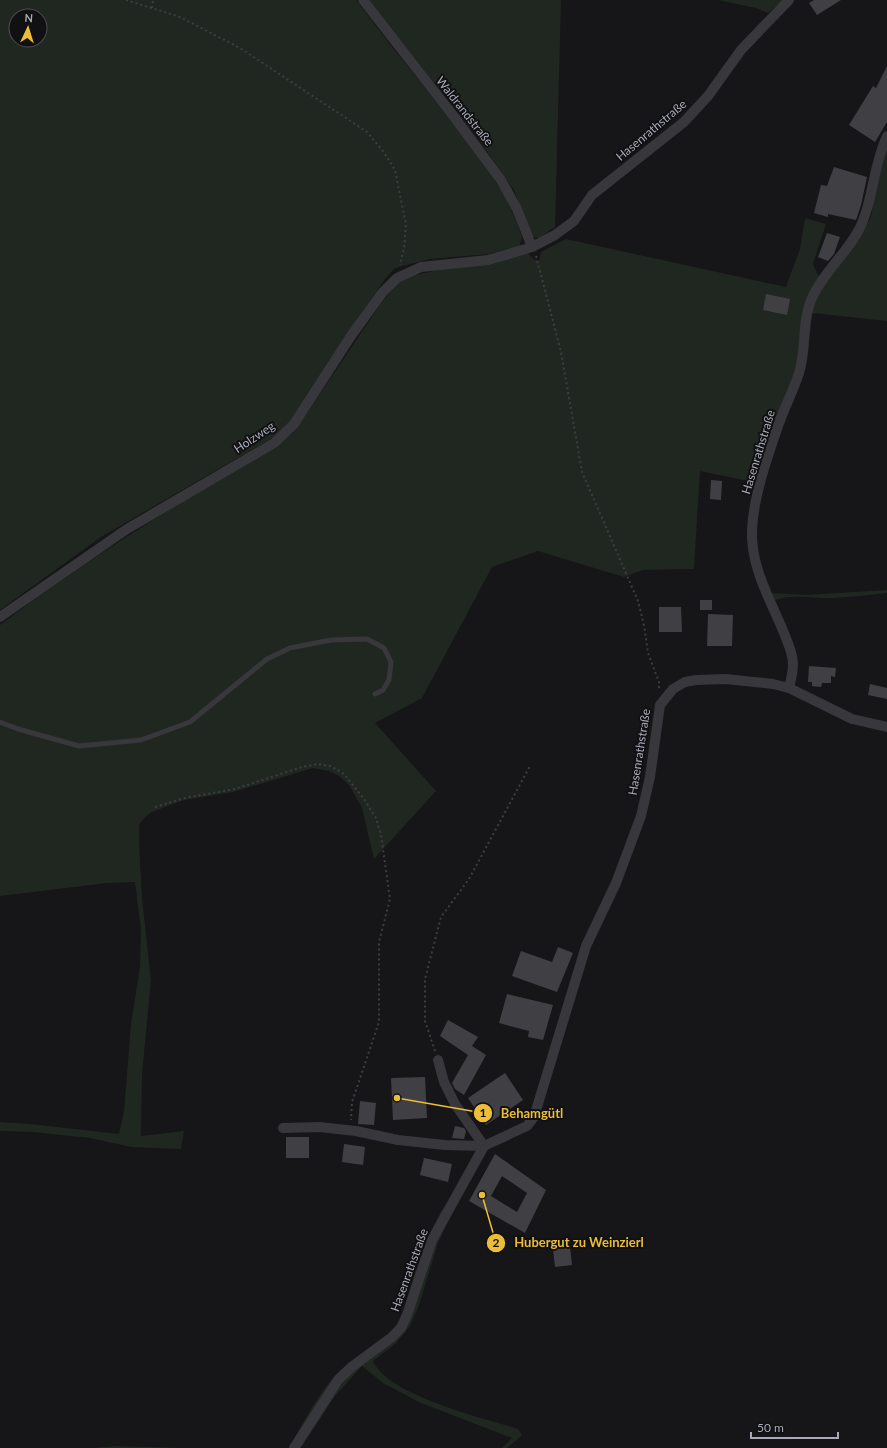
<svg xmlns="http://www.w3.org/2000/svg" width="887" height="1448" font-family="Lato,sans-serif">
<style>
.green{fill:#202721;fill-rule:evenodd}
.building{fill:#404044;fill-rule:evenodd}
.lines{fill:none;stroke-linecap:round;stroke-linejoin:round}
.path{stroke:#3d3e43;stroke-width:2;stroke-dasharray:2 3;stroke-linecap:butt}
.lane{stroke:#37373c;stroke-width:5}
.street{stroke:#37373c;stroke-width:10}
.labels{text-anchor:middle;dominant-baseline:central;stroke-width:4;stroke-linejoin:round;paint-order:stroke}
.street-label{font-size:12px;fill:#a8abb7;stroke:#111012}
.leader{fill:none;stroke:#ebbd39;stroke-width:1.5}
.callout-dot{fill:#ebbd39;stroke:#111012;stroke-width:1.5}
.mark-label{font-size:12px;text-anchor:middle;font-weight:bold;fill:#111}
.callout-label{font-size:13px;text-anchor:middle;font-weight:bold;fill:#ebbd39;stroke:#111012;stroke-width:4;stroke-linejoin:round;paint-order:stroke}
</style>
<rect width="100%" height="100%" fill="#161517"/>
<g class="green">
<path d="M0 0H356C381 33 407 66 433 98 468 142 506 184 522 238L519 247 489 254 430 259 395 268 385 279 354 324 290 423 272 438 101 537 0 610ZM16 16H40V40H16Z"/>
<path d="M369 0H561L555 227 539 238 533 237 514 190 482 144Z"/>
<path d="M718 0H783L768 13 756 8Z"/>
<path d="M887 146V321L812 313 808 354 800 384 784 424H775L758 483 700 471 694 569 643 570 624 577 538 551 492 567 422 698 375 723 436 791 374 859 362 808 349 785 339 776 329 771 313 768 233 792 184 800 152 812 145 817 139 825V843L142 898 151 980 142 1074 141 1136 184 1131 181 1149 131 1147 90 1138 33 1132 0 1131V1122L30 1124 119 1134 124 1112 131 1024 140 967 141 929 135 882 107 883 0 896V625C88 558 183 501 277 444L293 433 301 422 382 302 399 282 415 275 457 266 528 253 533 259 539 261 541 252 566 239 786 287 800 249 805 218 826 224 813 264 819 277 858 238 866 226 871 217 880 165Z"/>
<path d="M887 590V593C869 595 852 597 834 598 814 599 791 593 772 601L769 593 807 595Z"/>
<path d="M442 1209 450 1217 438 1243 419 1305 410 1326 396 1343 373 1361C389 1396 481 1417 518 1429L522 1435 507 1448H502L512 1438 421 1403 383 1383 362 1366 335 1396 301 1448H289C305 1420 321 1387 346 1365 361 1352 381 1343 394 1328 406 1312 409 1289 415 1271 423 1249 432 1229 442 1209Z"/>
<path d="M116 1446 181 1448H183H92Z"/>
</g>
<g class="building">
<path d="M814 0H841L817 15 809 3Z"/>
<path d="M887 66V122L875 142 849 125 873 86 876 88Z"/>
<path d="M834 167 867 177 861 205 856 220 828 214V217L814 213 821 185 827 186Z"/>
<path d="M827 233 840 237 834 254 828 261 818 257Z"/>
<path d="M766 294 790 299 787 315 763 310Z"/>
<path d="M711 480 722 481 721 500 710 499Z"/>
<rect x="700" y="600" width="12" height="10"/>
<path d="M659 607H681L682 632H659Z"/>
<path d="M708 614 733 615 732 646H707Z"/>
<path d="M809 666 836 668 835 677 831 676V683H822L821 687 812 686V682H808Z"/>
<path d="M870 684 887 688V699L868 695Z"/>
<path d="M558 947 573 953 557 992 512 976 521 951 552 962Z"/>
<path d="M507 994 553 1005 543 1040 528 1037 529 1031 499 1023Z"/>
<path d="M448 1020 478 1037 472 1046 486 1055 464 1095 455 1089 452 1083 468 1055 440 1036Z"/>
<path d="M505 1073 523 1100 486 1125 468 1098Z"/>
<path d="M425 1077 427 1118 393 1120 391 1078Z"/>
<path d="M360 1101 376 1103 374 1125 358 1124Z"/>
<path d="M455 1126 464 1128 466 1131 464 1139 452 1138Z"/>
<rect x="286" y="1137" width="23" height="21"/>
<path d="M344 1144 365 1147 363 1165 342 1162Z"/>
<path d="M495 1154 546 1190 525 1233 469 1201ZM502 1176 527 1193 517 1212 491 1196Z"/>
<path d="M424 1158 452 1164 448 1182 420 1175Z"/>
<path d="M569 1238 572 1265 555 1267 552 1240Z"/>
</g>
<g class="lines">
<g class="path">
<path d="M126 0 180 17 240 48 367 132 383 151 395 170 406 225 404 248 400 265"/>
<path d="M152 8 153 0"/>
<path d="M536 256 561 352 582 472 638 601 644 625 648 653 659 682V689"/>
<path d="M155 807 185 798 235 789 302 767 318 764 331 766 344 774 364 799 376 818 381 835 390 899 379 942V1022L352 1102 351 1120"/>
<path d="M435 1051 425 1021V979L441 917 469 879 530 766"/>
</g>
<path class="lane" d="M0 722 18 729 79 746 141 740 190 722 267 659 290 648 331 640 367 639 384 648 391 662 389 680 383 690 375 694"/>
<g class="street">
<path d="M363 0 455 118 501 180 517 209 532 247"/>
<path d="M0 617 127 529 274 443 294 424 351 336 382 293 397 278 421 267 488 260 509 254 532 247 555 235 574 221 592 195 684 122 708 96 741 50 789 0"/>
<path d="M789 688C792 676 795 664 791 652 779 613 754 580 752 538 751 504 766 461 777 429 783 410 793 392 799 373 807 348 801 320 813 296 824 271 853 247 862 223 874 195 873 166 887 136"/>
<path d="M438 1060 444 1082 455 1104 484 1146"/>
<path d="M283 1128 319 1127 356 1131 398 1140 445 1145 484 1146"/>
<path d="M294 1448 338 1380 353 1366 392 1337 401 1328 407 1315 432 1240 484 1146 527 1126 534 1117 586 946 616 883 641 816 650 777 660 705 673 689 685 682 696 680 726 679 773 684 789 688 852 719 887 727"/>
</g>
</g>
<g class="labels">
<g class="street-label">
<text transform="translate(465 111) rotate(52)">Waldrandstraße</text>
<text transform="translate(651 130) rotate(-40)">Hasenrathstraße</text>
<text transform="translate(254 437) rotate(-34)">Holzweg</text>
<text transform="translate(758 452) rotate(-73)">Hasenrathstraße</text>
<text transform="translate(639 752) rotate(-81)">Hasenrathstraße</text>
<text transform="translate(409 1270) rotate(-70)">Hasenrathstraße</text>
</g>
</g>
<path class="leader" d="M397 1098L483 1113M482 1195L496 1243"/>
<g class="callout-dot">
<circle cx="397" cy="1098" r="4"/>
<circle cx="482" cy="1195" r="4"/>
<circle cx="483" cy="1113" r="10"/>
<circle cx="496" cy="1243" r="10"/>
</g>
<g class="mark-label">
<text x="483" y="1117">1</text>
<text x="496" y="1247">2</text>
</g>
<g class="callout-label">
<text x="532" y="1118">Behamgütl</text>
<text x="579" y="1247">Hubergut zu Weinzierl</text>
</g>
<g transform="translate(28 28) rotate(4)"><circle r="19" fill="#111012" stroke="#4d4e54"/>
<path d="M0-3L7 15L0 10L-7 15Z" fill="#ebbd39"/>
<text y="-6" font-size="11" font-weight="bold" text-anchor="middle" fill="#a8abb7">N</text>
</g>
<path d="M751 1432v6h87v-6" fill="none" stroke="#a8abb7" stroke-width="2"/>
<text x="757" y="1432" font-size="12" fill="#a8abb7" stroke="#111012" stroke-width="3" paint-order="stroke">50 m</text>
</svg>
